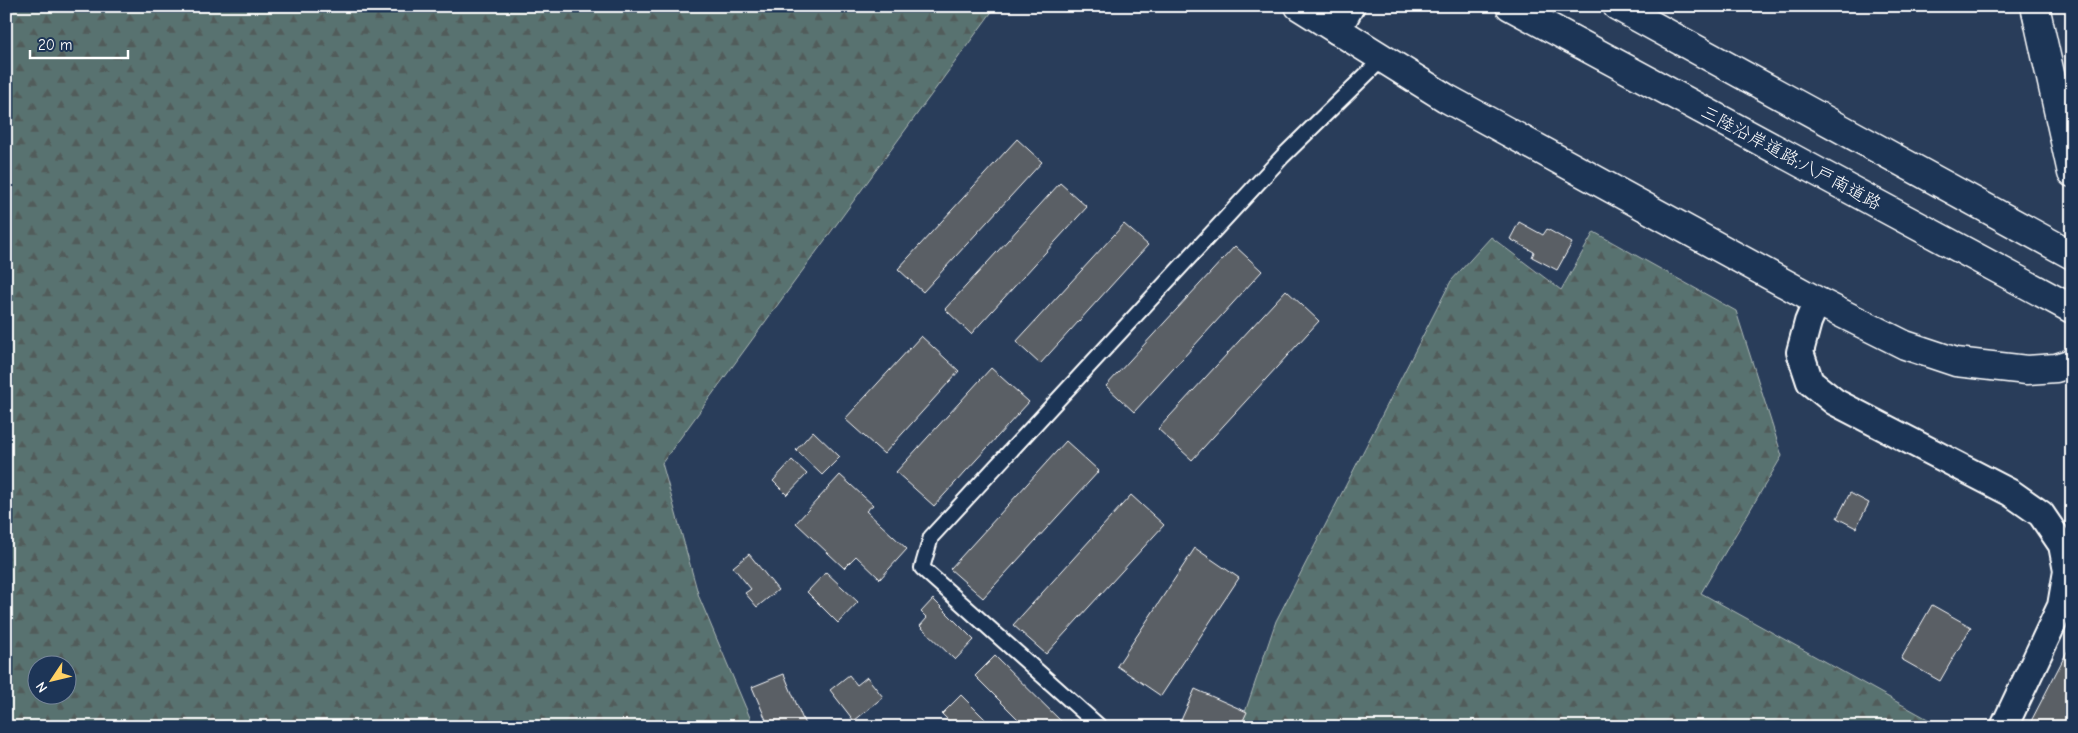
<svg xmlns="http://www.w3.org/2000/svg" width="2078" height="733" font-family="'Comic Neue','Klee One',sans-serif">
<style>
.forest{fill:url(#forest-firs);stroke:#acb8b7;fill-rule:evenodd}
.building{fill:#5a5f65;stroke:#fff}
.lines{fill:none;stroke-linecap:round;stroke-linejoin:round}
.service-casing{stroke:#fff;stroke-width:18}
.minor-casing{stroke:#fff;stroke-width:30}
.tertiary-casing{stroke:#fff;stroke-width:31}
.trunk-casing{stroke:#fff;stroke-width:31}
.motorway-casing{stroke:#fff;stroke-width:31}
.service{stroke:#1d3557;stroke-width:14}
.minor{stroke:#1d3557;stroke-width:26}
.tertiary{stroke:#1d3557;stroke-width:28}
.trunk{stroke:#1d3557;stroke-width:28}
.motorway{stroke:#1d3557;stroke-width:28}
.labels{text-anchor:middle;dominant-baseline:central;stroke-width:4;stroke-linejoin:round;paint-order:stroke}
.street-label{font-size:18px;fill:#fff;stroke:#1d3557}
</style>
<defs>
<pattern id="forest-firs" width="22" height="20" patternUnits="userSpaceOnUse" patternTransform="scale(1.25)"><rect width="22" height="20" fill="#59726f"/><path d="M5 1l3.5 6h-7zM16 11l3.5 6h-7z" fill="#515b5a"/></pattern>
</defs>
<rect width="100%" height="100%" fill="#293d5a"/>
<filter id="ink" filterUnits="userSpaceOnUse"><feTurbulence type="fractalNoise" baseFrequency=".02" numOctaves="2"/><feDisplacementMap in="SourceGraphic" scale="10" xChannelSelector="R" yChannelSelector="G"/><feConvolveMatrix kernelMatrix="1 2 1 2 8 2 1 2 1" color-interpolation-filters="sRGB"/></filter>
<g filter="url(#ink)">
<g class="forest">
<path d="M6 6H996L662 463 699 597 754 727H6ZM38 666H68V696H38Z"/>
<path d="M1594 232 1736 311 1782 456 1701 593 1942 727H1240L1276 621 1451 281 1491 237 1561 290Z"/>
</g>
<g class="building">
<path d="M1017 139 1042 162 923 292 898 269Z"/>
<path d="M1060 183 1087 207 971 334 945 309Z"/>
<path d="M1519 222 1543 235 1547 229 1572 243 1557 270 1532 257 1534 252 1510 239Z"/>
<path d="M1124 224 1148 245 1040 364 1016 342Z"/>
<path d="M1235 246 1262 271 1134 412 1106 386Z"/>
<path d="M1286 290 1319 321 1192 460 1158 429Z"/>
<path d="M921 336 959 371 884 454 845 419Z"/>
<path d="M991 368 1029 402 934 506 896 472Z"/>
<path d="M813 431 840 457 822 475 796 450Z"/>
<path d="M1066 441 1099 471 983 598 950 569Z"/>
<path d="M792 460 807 474 787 495 773 481Z"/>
<path d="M840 475 873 505 866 511 907 549 880 579 856 556 844 568 796 523Z"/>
<path d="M1850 493 1869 503 1856 528 1837 518Z"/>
<path d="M1131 495 1164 525 1046 654 1013 625Z"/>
<path d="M1195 548 1239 578 1161 696 1117 666Z"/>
<path d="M749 554 778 590 757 607 745 593 751 589 733 567Z"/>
<path d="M826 572 858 602 838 623 807 592Z"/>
<path d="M933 599 974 640 955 660 920 626 927 618 921 612Z"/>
<path d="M1932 605 1971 627 1940 681 1901 659Z"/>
<path d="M2072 642V727H2028Z"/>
<path d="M995 656 1067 727H1026L975 676Z"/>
<path d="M784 674 806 727H769L752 687Z"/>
<path d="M849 675 857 685 867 677 883 697 854 721 830 690Z"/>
<path d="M1195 689 1247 712 1240 727H1178Z"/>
<path d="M961 695 993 727H955L942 714Z"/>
</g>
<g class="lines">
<g class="service-casing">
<path id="service" d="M1100 727 922 568 931 537 1283 156 1382 59"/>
</g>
<g class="minor-casing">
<g id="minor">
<path d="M1337 31 1351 6"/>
<path d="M1817 301 1808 322 1800 352 1810 382 1835 402 2011 493 2041 514 2062 545 2067 571 2061 606 2004 727"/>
</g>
</g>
<g class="tertiary-casing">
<path id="tertiary" d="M1299 6 1446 98 1817 301 1905 345 1956 362 2027 370 2056 368 2072 363"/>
</g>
<g class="trunk-casing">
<path id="trunk" d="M2035 6 2072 173"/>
</g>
<g class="motorway-casing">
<g id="motorway">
<path d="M1510 6 2072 309"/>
<path d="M1617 6 2072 255"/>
</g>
</g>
<use href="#service" class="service"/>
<use href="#minor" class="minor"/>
<use href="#tertiary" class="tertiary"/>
<use href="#trunk" class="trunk"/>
<use href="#motorway" class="motorway"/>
</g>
</g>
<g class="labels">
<g class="street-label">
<text transform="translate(1791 158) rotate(28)">三陸沿岸道路;八戸南道路</text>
</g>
</g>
<rect width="2078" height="733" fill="none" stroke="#1d3557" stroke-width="25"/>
<rect x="12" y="12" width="2053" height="708" fill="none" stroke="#fff" stroke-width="2" filter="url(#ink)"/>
<g transform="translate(52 680) rotate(235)"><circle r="24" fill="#1d3557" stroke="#77869a"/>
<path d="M0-4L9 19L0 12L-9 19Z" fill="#ffd166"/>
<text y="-8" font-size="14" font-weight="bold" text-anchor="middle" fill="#ffffff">N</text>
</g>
<path d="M30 50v8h98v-8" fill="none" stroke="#ffffff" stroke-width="2.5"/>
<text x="38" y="50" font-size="15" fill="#ffffff" stroke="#1d3557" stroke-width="4" paint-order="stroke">20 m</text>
</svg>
